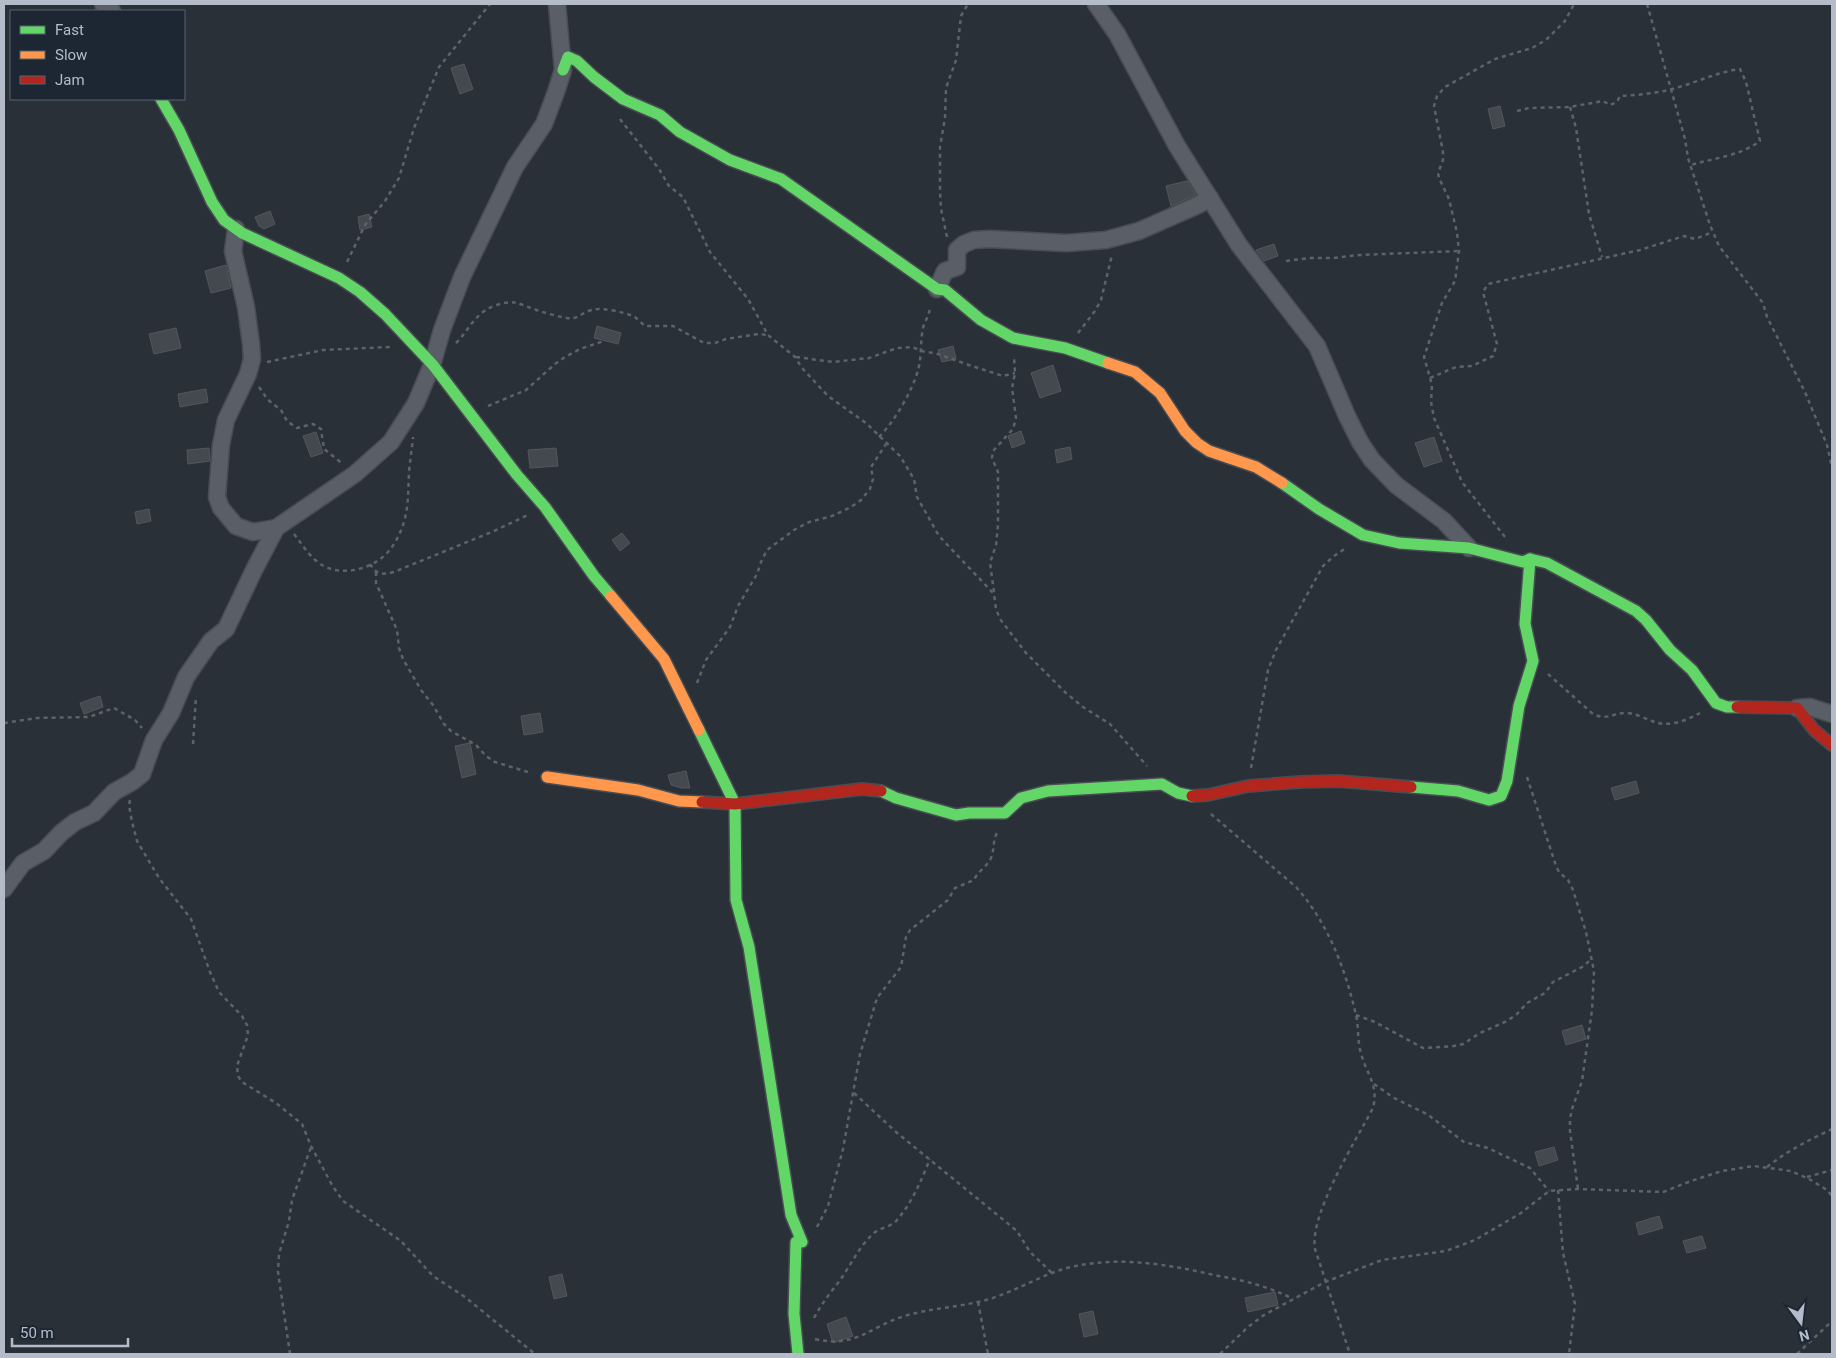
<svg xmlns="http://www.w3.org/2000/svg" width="1836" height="1358" font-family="Roboto,sans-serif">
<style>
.building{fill:#444950;stroke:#52575f}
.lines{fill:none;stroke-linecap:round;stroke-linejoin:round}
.street-casing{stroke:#484c53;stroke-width:19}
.fast-casing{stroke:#484c53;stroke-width:14}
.slow-casing{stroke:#484c53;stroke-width:14}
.jam-casing{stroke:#484c53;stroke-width:14}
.path{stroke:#5d636a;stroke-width:2.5;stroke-dasharray:4 4;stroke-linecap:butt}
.street{stroke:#5a5e66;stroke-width:16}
.fast{stroke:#63d668;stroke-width:11}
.slow{stroke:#ff974d;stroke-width:11}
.jam{stroke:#b3261e;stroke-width:11}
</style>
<rect width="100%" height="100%" fill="#2a3038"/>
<g class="building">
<path d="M464 64 473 89 460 94 451 68Z"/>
<path d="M1500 106 1505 126 1493 129 1488 109Z"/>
<path d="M1187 181 1196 195 1171 206 1166 186Z"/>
<path d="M270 211 275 224 264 229 259 226 255 217Z"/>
<path d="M369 214 372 227 360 230 358 217Z"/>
<path d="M1274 244 1278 256 1264 261 1256 250Z"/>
<path d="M226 265 231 288 211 293 205 271Z"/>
<path d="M597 326 621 333 618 344 594 338Z"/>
<path d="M176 328 181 348 154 354 149 334Z"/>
<path d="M953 346 956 359 942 362 938 350Z"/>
<path d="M1053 365 1061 391 1040 398 1031 373Z"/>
<path d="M206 389 208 402 180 407 178 394Z"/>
<path d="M1021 431 1025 443 1012 448 1008 436Z"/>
<path d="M316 432 323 453 311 457 303 436Z"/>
<path d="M1434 437 1442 461 1424 467 1415 443Z"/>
<path d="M1070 447 1072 459 1057 463 1055 450Z"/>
<path d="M209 448 210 461 188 464 187 450Z"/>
<path d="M556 448 558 466 530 468 528 450Z"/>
<path d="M149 509 151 521 137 524 135 512Z"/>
<path d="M622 533 630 543 620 551 612 540Z"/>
<path d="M100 696 103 707 84 714 80 703Z"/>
<path d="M540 713 543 732 524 735 521 716Z"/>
<path d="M470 743 476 774 462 778 455 746Z"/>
<path d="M686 771 690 788H681L671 785 668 775Z"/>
<path d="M1636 781 1639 793 1615 800 1611 788Z"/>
<path d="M1582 1025 1586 1039 1566 1045 1562 1031Z"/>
<path d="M1554 1147 1558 1160 1539 1166 1535 1152Z"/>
<path d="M1659 1216 1663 1228 1639 1235 1636 1223Z"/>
<path d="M1702 1236 1706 1248 1687 1253 1683 1241Z"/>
<path d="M562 1274 567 1296 554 1299 549 1277Z"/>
<path d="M1275 1292 1278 1305 1248 1312 1245 1298Z"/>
<path d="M1093 1311 1098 1334 1084 1337 1079 1314Z"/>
<path d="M846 1317 853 1336 833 1343 827 1324Z"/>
</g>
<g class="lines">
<g class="street-casing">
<g id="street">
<path d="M103 4 112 11"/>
<path d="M1096 4 1117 34 1177 146 1239 245 1317 346 1347 416 1360 442 1372 460 1396 485 1444 521 1469 548"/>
<path d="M236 229 233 251 246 307 251 344 252 359 248 374 226 420 221 445 217 497 221 508 236 526 253 532 276 528"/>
<path d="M937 289 945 271 957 267V250L964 244 974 240 990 239 1066 243 1106 240 1139 231 1198 205 1210 198"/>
<path d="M1797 708 1810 707 1832 714"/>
<path d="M4 889 23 863 44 851 61 833 75 822 94 813 114 792 132 782 142 774 154 740 171 713 186 677 211 641 226 629 254 570 276 528 355 474 391 442 416 403 432 365 442 330 462 277 515 167 544 124 556 92 563 70 557 4"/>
</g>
</g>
<g class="fast-casing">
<g id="fast">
<path d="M563 70 568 57 577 61 594 77 623 99 660 115 680 132 730 160 781 179 937 289 945 290 981 320 1013 338 1065 348 1108 363"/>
<path d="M161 99 179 130 212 202 224 220 242 233 339 278 360 292 385 314 433 365 517 475 545 507 594 576 611 596"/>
<path d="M1282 483 1319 509 1363 535 1399 543 1469 548 1523 562 1530 559 1547 563 1636 611 1646 620 1670 650 1692 670 1716 703 1727 707H1737"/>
<path d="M699 730 735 804 736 900 749 947 791 1215 802 1242H796L794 1314 798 1354"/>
<path d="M1411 787 1458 791 1489 800 1501 796 1507 781 1519 706 1533 661 1525 624 1530 559"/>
<path d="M881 791 896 798 956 815 969 813H1005L1021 798 1048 791 1162 784 1178 793 1192 796"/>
</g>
</g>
<g class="slow-casing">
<g id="slow">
<path d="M1108 363 1135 372 1160 393 1185 431 1197 443 1209 451 1256 467 1282 483"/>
<path d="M611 596 664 659 699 730"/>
<path d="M547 777 638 790 679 801 702 802"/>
</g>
</g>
<g class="jam-casing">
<g id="jam">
<path d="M1737 707 1797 708 1814 730 1832 745"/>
<path d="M1192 796 1208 795 1248 786 1300 782 1338 781 1411 787"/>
<path d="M702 802 735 804 862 789 881 791"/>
</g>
</g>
<g class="path">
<path d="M1647 4 1685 139 1688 158 1710 225 1719 246 1763 303 1767 317 1805 392 1827 445 1832 467"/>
<path d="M1570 107 1576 128 1589 214 1602 257"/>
<path d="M1517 111 1529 108 1570 107 1603 101 1610 105 1617 102 1620 96C1640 95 1660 93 1679 87 1700 81 1718 72 1740 69L1746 82 1760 141C1740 156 1714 158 1691 165"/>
<path d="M620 119 659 169 669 186 683 197 710 252 748 299 768 335 795 357 802 368 828 396 866 423 900 456 914 479 917 497 939 536 994 594 996 609 1000 619 1026 653 1066 693 1083 707 1110 724 1147 766"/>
<path d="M947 237 941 209 940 190V147L945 118 946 88 956 60 961 16 968 4"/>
<path d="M1286 261 1309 258H1333L1359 255 1459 251"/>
<path d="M347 262 365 225 385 201 399 178 414 128 439 67 490 4"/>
<path d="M1078 333 1095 311 1101 300 1112 255"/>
<path d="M456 343C469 330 475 313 494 306 514 299 516 303 534 309 541 312 560 317 567 318 578 320 582 312 592 310 602 307 623 312 633 316 637 318 641 323 645 326H673L704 343H715L726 339 758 334 768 335"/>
<path d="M796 357 833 362 869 358 897 348 912 347 925 352 935 353 969 365 1003 376 1015 373"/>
<path d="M267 362 323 350 390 347"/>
<path d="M1430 378 1456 367 1472 366 1493 356 1497 344 1483 292 1488 284 1640 250 1684 236 1695 239 1713 232"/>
<path d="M259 387 268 400 281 410 287 421 297 428 313 424 321 429 324 449 343 464"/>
<path d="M488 406 526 390 555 364 565 357 580 349 604 341"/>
<path d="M879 437C894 422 913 390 918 370 922 357 920 342 923 328 925 320 930 315 930 306"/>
<path d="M294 534C302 544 308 555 319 563 339 578 372 570 388 552 395 544 400 534 403 525 409 507 408 490 409 472 410 460 412 449 413 437"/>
<path d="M1505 537 1462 482 1434 418 1431 402 1432 385 1424 357 1442 303 1455 281 1459 251 1457 233 1449 199 1439 178 1438 173 1443 160V152L1434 106 1437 96 1445 87 1495 59 1532 48 1546 40 1565 21 1574 4"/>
<path d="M370 564C377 575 382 575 394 572L494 531 528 515"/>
<path d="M376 572V583L397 630 399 648 403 659 421 690 433 705 444 724 451 731 476 745 486 756 495 762 531 773"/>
<path d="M994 592 990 563 996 545 998 525V472L992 458 993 451 1013 429 1016 418 1012 388 1015 373 1014 357"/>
<path d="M1548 674 1593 714C1607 721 1612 713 1626 713 1634 713 1644 718 1652 721 1668 728 1685 721 1700 713"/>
<path d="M697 683 706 660 730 627 738 606 757 574 761 562 767 550 794 530 809 522 832 516 851 507 861 500 870 489 873 479 871 467 886 444"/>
<path d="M4 723 37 718 89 717 114 708 135 720 142 728"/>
<path d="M193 744 196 696"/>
<path d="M1251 768 1268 670 1276 650 1323 566 1334 556 1346 548"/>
<path d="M1527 777 1556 866 1559 872 1568 880 1573 890 1586 932 1594 971 1592 1010 1582 1081 1572 1109 1570 1119V1131L1578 1189"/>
<path d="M130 800 129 805 132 822 137 841 159 878 191 919 210 972 219 992 242 1016 247 1025 248 1035 237 1066 238 1076 242 1082 276 1103 302 1124 311 1146 332 1185 343 1201 401 1241 433 1276 465 1297 535 1354"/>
<path d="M1211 814 1296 887C1328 923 1345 968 1356 1015 1359 1027 1357 1041 1361 1053 1366 1074 1379 1084 1373 1108 1356 1140 1309 1215 1315 1249L1350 1354"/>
<path d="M1356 1015 1375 1022 1423 1048 1454 1046 1463 1044 1480 1033 1507 1021 1517 1014 1527 1003 1545 993 1553 982 1584 966 1592 958"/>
<path d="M1374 1084 1394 1098 1427 1114 1464 1142 1488 1148 1530 1168 1549 1191"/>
<path d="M854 1093 896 1132 1017 1231 1030 1252 1053 1274"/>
<path d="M1767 1167C1787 1151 1809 1140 1832 1129"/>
<path d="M1807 1177 1832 1170"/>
<path d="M1558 1190 1563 1253 1575 1304 1569 1354"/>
<path d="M817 1227 828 1206 843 1149 860 1054 877 998 901 967 906 937 910 930 948 900 955 888 974 880C978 871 987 867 991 858 995 848 992 841 998 831"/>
<path d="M978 1302 988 1354"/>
<path d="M814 1318C821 1305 829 1294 838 1283 850 1267 859 1246 874 1233 881 1227 892 1227 897 1220 913 1201 921 1181 930 1159"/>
<path d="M815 1339C857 1349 871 1325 908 1315 933 1308 960 1307 986 1300 1015 1292 1042 1274 1071 1267 1119 1256 1166 1264 1214 1275 1242 1280 1268 1286 1293 1299"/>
<path d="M290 1354 278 1272 279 1254 289 1221 292 1200 311 1147"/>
<path d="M1220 1354 1248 1327 1264 1315 1325 1282 1382 1260 1446 1251 1475 1240 1521 1213 1549 1191 1578 1189 1663 1192 1691 1181 1722 1171 1754 1166 1791 1171 1809 1179 1827 1190 1832 1196"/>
<path d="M1797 1354 1832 1321"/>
</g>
<use href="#street" class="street"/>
<use href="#fast" class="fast"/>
<use href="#slow" class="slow"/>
<use href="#jam" class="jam"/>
</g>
<rect width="1836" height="1358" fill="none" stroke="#b4bcc9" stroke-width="10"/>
<rect x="10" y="10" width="175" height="90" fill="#1d2633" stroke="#59626f"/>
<rect x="20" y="26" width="25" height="8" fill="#63d668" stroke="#59626f"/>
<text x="55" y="35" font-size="15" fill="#b4bcc9">Fast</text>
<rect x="20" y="51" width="25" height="8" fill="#ff974d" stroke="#59626f"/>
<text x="55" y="60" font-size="15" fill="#b4bcc9">Slow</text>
<rect x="20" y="76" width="25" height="8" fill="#b3261e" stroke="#59626f"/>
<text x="55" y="85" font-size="15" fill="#b4bcc9">Jam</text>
<g transform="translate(1801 1323) rotate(165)" stroke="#1d2633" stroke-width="4" paint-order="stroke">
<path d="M0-4L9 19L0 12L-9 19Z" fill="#b4bcc9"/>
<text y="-8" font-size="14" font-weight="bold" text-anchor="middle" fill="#b4bcc9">N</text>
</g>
<path d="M12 1338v8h116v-8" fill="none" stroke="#b4bcc9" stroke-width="2.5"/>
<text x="20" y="1338" font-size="15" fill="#b4bcc9" stroke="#1d2633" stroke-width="4" paint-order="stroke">50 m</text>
</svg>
